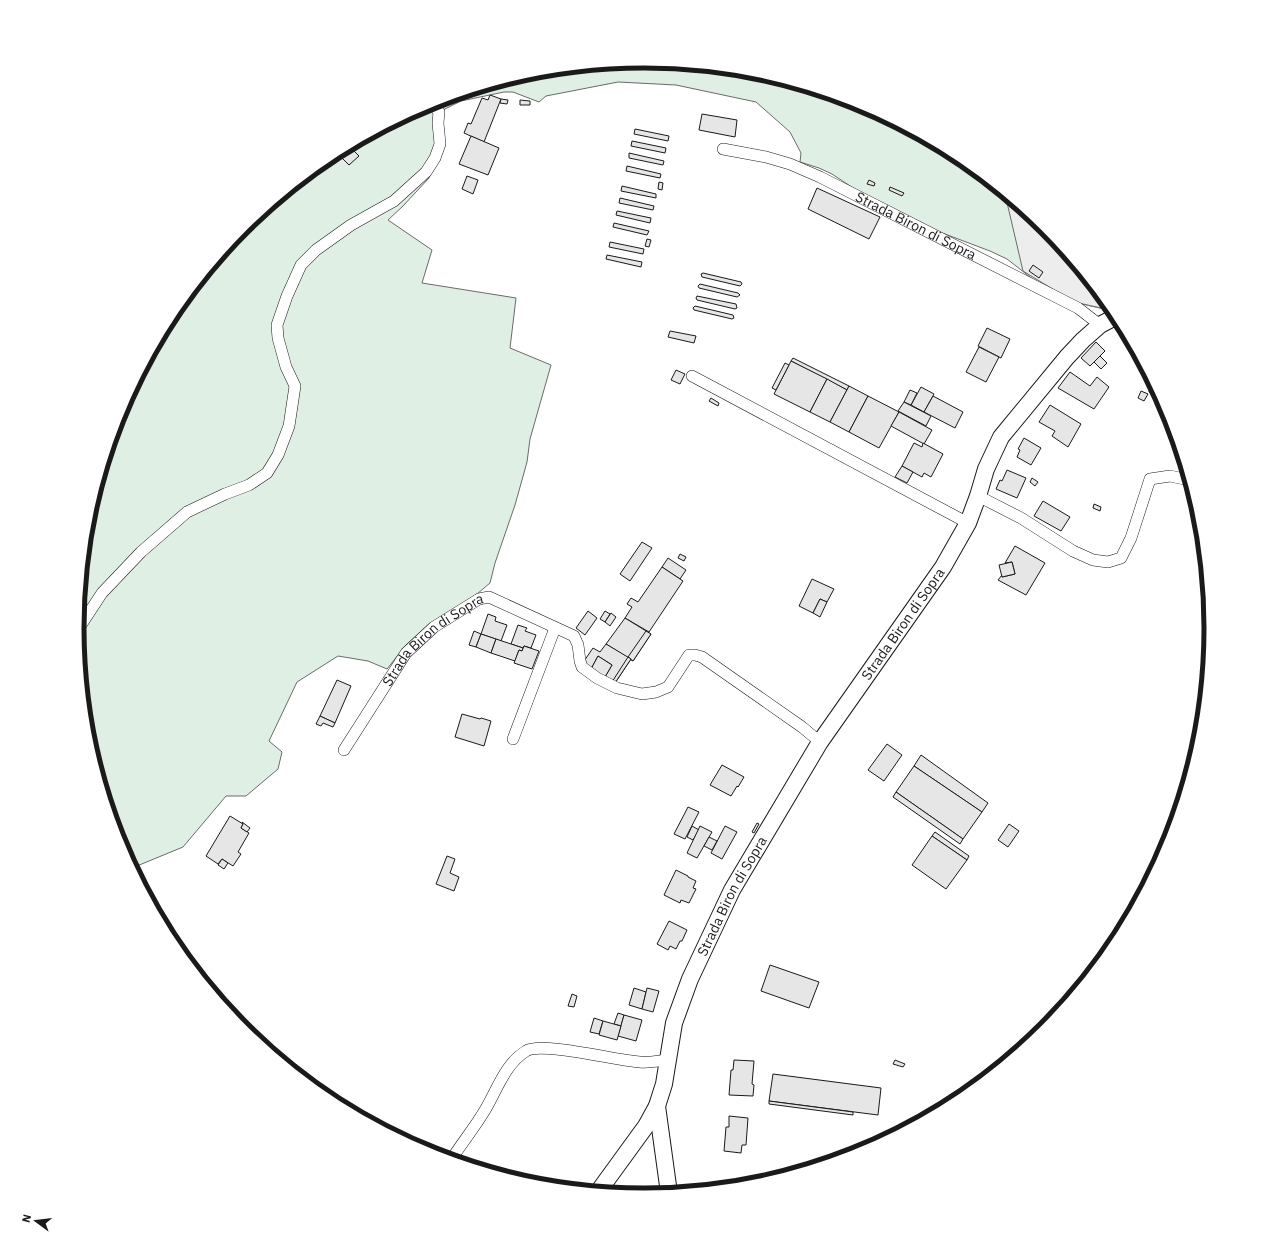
<svg xmlns="http://www.w3.org/2000/svg" width="1288" height="1257" font-family="'IBM Plex Sans',sans-serif">
<style>
.green{fill:#e0efe3;stroke:#6a6a6a}
.parking{fill:#ededed;stroke:#6a6a6a}
.building{fill:#e6e6e6;stroke:#1a1a1a}
.lines{fill:none;stroke-linecap:round;stroke-linejoin:round}
.street-casing{stroke:#1a1a1a;stroke-width:12}
.secondary-casing{stroke:#1a1a1a;stroke-width:18}
.street{stroke:#fff;stroke-width:11}
.secondary{stroke:#fff;stroke-width:16}
.labels{text-anchor:middle;dominant-baseline:central;stroke-width:3;stroke-linejoin:round;paint-order:stroke}
.street-label{font-size:14px;fill:#1a1a1a;stroke:#fff}
.rim{fill:none;stroke:#1a1a1a;stroke-width:5}
</style>
<rect width="100%" height="100%" fill="#fff"/>
<path class="green" d="M644 61 755 72 861 104 959 157 1045 227 1100 293 1104 309 1074 302 1039 284 1007 259 990 251 937 231 867 197 832 174 819 168 800 162 801 153 790 132 756 102 676 85 618 82 546 96 539 102 513 92H504L461 101 439 112 436 154 429 178 403 206 388 220 432 250 422 283 516 298 510 348 551 365 530 439 527 462 515 505 495 563 490 583 477 594 429 624 406 645 387 669 368 661 338 656 297 682 269 741 282 752 278 769 246 796H226L183 847 132 868 120 845 87 739 77 628 87 518 120 411 172 313 243 227 329 157 427 104 534 72Z"/>
<path class="parking" d="M1005 194 1045 227 1096 289 1101 308 1074 302 1023 271Z"/>
<g class="building">
<path d="M490 95 501 99 484 142 464 133 468 123 471 124 482 98 488 100Z"/>
<path d="M501 99 508 100 507 104 500 103Z"/>
<path d="M520 100 530 101V105H520Z"/>
<path d="M702 114 737 120 735 137 699 130Z"/>
<path d="M635 129 669 136 668 141 634 134Z"/>
<path d="M471 136 499 148 488 175 459 164Z"/>
<path d="M632 141 666 148 665 153 631 146Z"/>
<path d="M349 146 359 156 349 165 336 152Z"/>
<path d="M629 153 664 161 663 165 629 158Z"/>
<path d="M627 166 661 174 660 178 626 171Z"/>
<path d="M467 176 478 180 473 194 462 189Z"/>
<path d="M869 180 875 183 874 186 867 184Z"/>
<path d="M659 182 663 183 662 190 658 189Z"/>
<path d="M622 186 656 194V198L621 191Z"/>
<path d="M890 187 904 193 902 196 889 190Z"/>
<path d="M817 188 880 217 869 239 808 209Z"/>
<path d="M620 198 654 206 653 210 619 203Z"/>
<path d="M617 211 651 218 650 223 616 215Z"/>
<path d="M614 223 649 231 647 235 613 227Z"/>
<path d="M647 239 651 240 649 247 645 246Z"/>
<path d="M610 242 644 249 643 254 609 247Z"/>
<path d="M607 255 642 262 641 267 606 259Z"/>
<path d="M1033 265 1043 272 1039 278 1029 271Z"/>
<path d="M703 273 741 282 742 284 740 286 702 277 701 274Z"/>
<path d="M700 284 738 293 740 295 737 297 699 288 698 286Z"/>
<path d="M697 296 736 304 737 308 735 309 697 300 696 298Z"/>
<path d="M695 306 733 315 734 318 732 319 694 310 693 308Z"/>
<path d="M987 328 1010 339 1001 358 978 346Z"/>
<path d="M670 331 696 336 694 343 668 337Z"/>
<path d="M1096 342 1105 351 1090 366 1081 358Z"/>
<path d="M979 347 999 357 986 382 966 372Z"/>
<path d="M1100 356 1107 363 1101 369 1094 362Z"/>
<path d="M793 358 849 386 847 390 791 361Z"/>
<path d="M791 361 827 379 810 412 774 394Z"/>
<path d="M785 363 789 365 776 390 772 388Z"/>
<path d="M676 370 685 374 680 384 671 380Z"/>
<path d="M1070 372 1090 386 1097 377 1109 387 1094 409 1058 388Z"/>
<path d="M827 379 847 390 830 422 810 412Z"/>
<path d="M1152 381 1160 395 1149 392Z"/>
<path d="M849 386 868 396 849 432 830 422Z"/>
<path d="M921 387 934 394 924 412 911 405Z"/>
<path d="M910 390 917 393 911 405 904 402Z"/>
<path d="M1141 391 1148 394 1144 401 1138 398Z"/>
<path d="M868 396 899 412 879 448 849 432Z"/>
<path d="M933 396 963 412 955 428 924 412Z"/>
<path d="M711 398 719 403 718 406 709 401Z"/>
<path d="M904 402 931 416 926 426 898 411Z"/>
<path d="M1050 405 1081 424 1068 447 1052 436 1055 431 1039 422Z"/>
<path d="M899 412 932 430 924 444 891 426Z"/>
<path d="M1024 438 1041 448 1031 465 1017 457 1020 450 1018 449Z"/>
<path d="M914 443 922 447 923 443 943 454 931 477 924 473 922 477 902 466Z"/>
<path d="M902 466 913 472 907 483 895 477Z"/>
<path d="M1007 470 1026 478 1017 498 996 489 1000 480 1002 481Z"/>
<path d="M1032 478 1038 482 1035 486 1030 482Z"/>
<path d="M1043 501 1070 517 1061 531 1034 516Z"/>
<path d="M1094 504 1101 507 1100 511 1093 508Z"/>
<path d="M642 542 652 548 630 581 620 574Z"/>
<path d="M1015 546 1045 563 1026 595 998 580 1002 575V577L1015 574 1012 562 1005 563Z"/>
<path d="M680 554 686 557 684 561 678 558Z"/>
<path d="M668 558 686 570 680 579 662 567Z"/>
<path d="M1012 562 1015 574 1002 577 999 565Z"/>
<path d="M662 567 683 581 649 632 625 618 632 607 627 604 631 598 638 602Z"/>
<path d="M812 579 834 589 827 602 820 599 813 613 799 606Z"/>
<path d="M820 599 827 602 820 617 813 613Z"/>
<path d="M588 611 597 618 585 635 576 628Z"/>
<path d="M605 611 610 614 605 622 600 619Z"/>
<path d="M611 613 616 617 610 626 605 622Z"/>
<path d="M488 614 496 617 495 621 507 625 501 641 481 634Z"/>
<path d="M625 618 651 634 633 661 606 644Z"/>
<path d="M518 625 527 628 525 631 536 635 531 648 524 646 523 648 511 644Z"/>
<path d="M474 631 481 634 476 647 469 645Z"/>
<path d="M646 631 651 634 633 661 628 657Z"/>
<path d="M481 634 496 639 491 653 476 647Z"/>
<path d="M496 639 523 648 522 651 519 650 515 661 491 653Z"/>
<path d="M606 644 631 659 615 683 605 677 612 665 598 656 591 669 582 664 593 648 600 652Z"/>
<path d="M524 646 539 651 532 669 514 663 519 650 522 651Z"/>
<path d="M598 656 612 665 605 677 591 669Z"/>
<path d="M628 657 631 659 615 683 612 682Z"/>
<path d="M337 680 351 686 335 723 320 716Z"/>
<path d="M83 697 89 701 84 707Z"/>
<path d="M462 714 480 719 481 718 491 721 484 746 455 737Z"/>
<path d="M320 716 335 723 333 727 323 723 321 726 316 724Z"/>
<path d="M887 744 902 755 884 781 868 770Z"/>
<path d="M921 755 988 803 982 812 914 766Z"/>
<path d="M722 765 744 777 738 787 737 786 731 796 710 785Z"/>
<path d="M914 766 982 812 963 839 896 792Z"/>
<path d="M896 792 963 839 960 844 893 797Z"/>
<path d="M688 807 699 812 685 839 674 834Z"/>
<path d="M230 816 243 824 241 828 249 833 238 852 241 854 233 866 222 859 218 864 206 856Z"/>
<path d="M242 822 250 828 247 832 241 828 243 824Z"/>
<path d="M757 823 759 824 754 833 752 832Z"/>
<path d="M1009 824 1019 831 1008 847 998 840Z"/>
<path d="M692 826 699 830 693 840 687 837Z"/>
<path d="M700 826 712 832 697 858 687 853Z"/>
<path d="M725 826 737 832 722 859 711 853Z"/>
<path d="M935 832 969 856 967 860 932 836Z"/>
<path d="M932 836 967 860 946 889 912 865Z"/>
<path d="M709 837 717 841 712 850 704 846Z"/>
<path d="M447 856 455 859 450 873 459 877 454 891 436 884Z"/>
<path d="M222 859 228 863 224 869 218 865Z"/>
<path d="M676 870 688 876V877L696 881 693 888 696 889 689 903 681 900 680 903 664 895Z"/>
<path d="M669 921 687 930 682 941H680L676 949 670 946 668 950 657 944Z"/>
<path d="M770 965 819 982 809 1008 761 991Z"/>
<path d="M634 988 646 992 642 1009 629 1005Z"/>
<path d="M647 988 659 991 653 1012 642 1009Z"/>
<path d="M572 994 577 996 574 1007 568 1006Z"/>
<path d="M618 1013 624 1015 621 1026 614 1024Z"/>
<path d="M624 1015 642 1020 636 1041 618 1036Z"/>
<path d="M594 1018 603 1021 599 1034 590 1032Z"/>
<path d="M603 1021 621 1026 617 1040 599 1035Z"/>
<path d="M734 1060 754 1061 752 1084 754 1085 753 1096 729 1095 731 1070H733Z"/>
<path d="M895 1060 905 1064 903 1067 893 1064Z"/>
<path d="M773 1074 881 1088 878 1115 769 1101Z"/>
<path d="M769 1101 853 1112V1115L769 1104Z"/>
<path d="M729 1116 748 1118 746 1145H742L741 1153 724 1151 726 1127H729Z"/>
</g>
<g class="lines">
<g class="street-casing">
<g id="street">
<path id="s1" d="M723 149 766 157 790 164 820 177 1078 308 1100 325"/>
<path d="M692 376 968 523"/>
<path d="M978 496 1021 518 1073 551 1093 560 1108 562 1121 558 1131 538 1150 479 1170 476 1189 480"/>
<path d="M77 631 102 593 141 552 187 512 225 494 249 485 267 473 278 455 289 426 295 386 286 367 278 338 277 325 287 296 301 265 316 250 351 225 394 201 426 172 435 158 440 144 438 123 439 112 432 103"/>
<path d="M513 739 555 628"/>
<path id="s2" d="M344 750 406 653 434 627 479 599 489 597 574 636 578 645 580 661 582 667 597 678 617 688 642 694 656 692 668 687 689 655H695L702 657 802 727 820 742"/>
<path d="M451 1160C462 1143 475 1127 485 1110 497 1090 505 1064 526 1051 541 1041 618 1061 640 1062 649 1063 658 1061 667 1060"/>
</g>
</g>
<g class="secondary-casing">
<g id="secondary">
<path d="M657 1106 669 1193"/>
<path id="s3" d="M598 1192 646 1126 657 1106 664 1084 674 1023 690 979 732 890 820 742 943 567 968 523 978 496 986 469 1001 437 1067 357 1083 340 1100 325 1117 316"/>
</g>
</g>
<use href="#street" class="street"/>
<use href="#secondary" class="secondary"/>
</g>
<g class="labels">
<g class="street-label">
<text stroke="none"><textPath href="#s1" startOffset="209">Strada Biron di Sopra</textPath></text>
<text stroke="none"><textPath href="#s3" startOffset="651">Strada Biron di Sopra</textPath></text>
<text stroke="none"><textPath href="#s2" startOffset="144">Strada Biron di Sopra</textPath></text>
<text stroke="none"><textPath href="#s3" startOffset="329">Strada Biron di Sopra</textPath></text>
</g>
</g>
<path d="M0 0H1288V1257H0ZM84 628a560 560 0 1 1 1120 0a560 560 0 1 1-1120 0Z" fill="#fff" fill-rule="evenodd"/>
<path class="rim" d="M84 628a560 560 0 1 1 1120 0a560 560 0 1 1-1120 0Z"/>
<g transform="translate(36 1221) rotate(285)" stroke="#ffffff" stroke-width="3" paint-order="stroke">
<path d="M0-3L7 15L0 10L-7 15Z" fill="#1a1a1a"/>
<text y="-6" font-size="11" font-weight="bold" text-anchor="middle" fill="#1a1a1a">N</text>
</g>
</svg>
